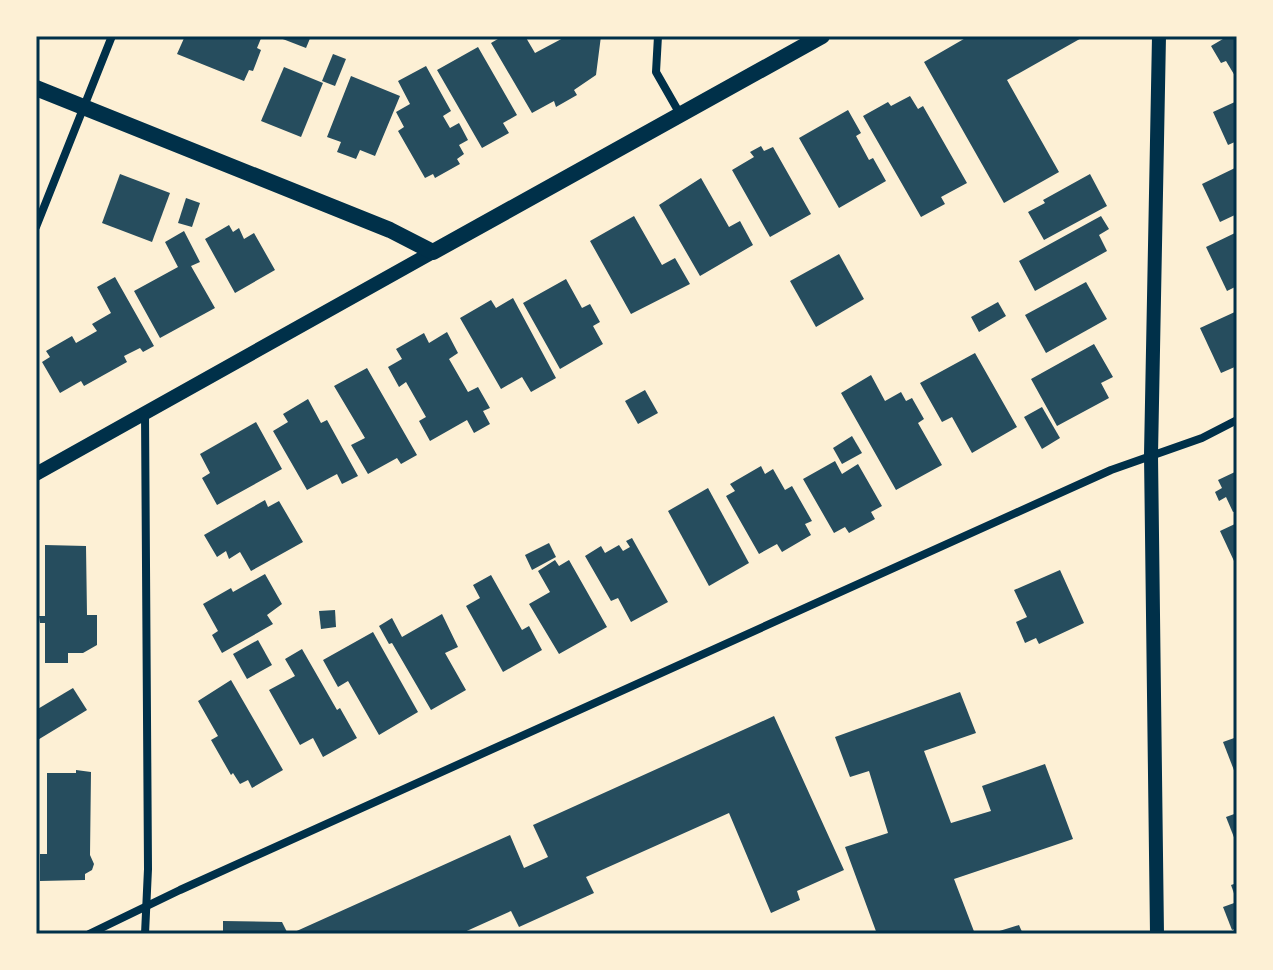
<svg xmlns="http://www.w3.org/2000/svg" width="1273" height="970" font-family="'Varela Round',sans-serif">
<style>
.building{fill:#264d5e}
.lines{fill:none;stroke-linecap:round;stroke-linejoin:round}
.minor{stroke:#003049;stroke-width:8}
.tertiary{stroke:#003049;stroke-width:14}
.secondary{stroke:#003049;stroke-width:16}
.neatline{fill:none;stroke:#003049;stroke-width:3}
</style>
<rect width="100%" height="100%" fill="#fdf0d5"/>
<g class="building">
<path d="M185 36H262L257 48 261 50 253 71 249 70 244 81 177 54Z"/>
<path d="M275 36H311L306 48Z"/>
<path d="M503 36H525L535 53 567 36H601L596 75 574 90 577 95 556 107 554 101 532 113 491 43Z"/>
<path d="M969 36H1085L1007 80 1059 172 1004 203 924 62Z"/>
<path d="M1228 36H1237V75L1235 76 1226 61 1221 63 1211 46Z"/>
<path d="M478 47 517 115 503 123 509 133 482 148 437 70Z"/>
<path d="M333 54 346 59 335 86 322 81Z"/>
<path d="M426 66 451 111 443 116 450 128 459 123 468 140 459 145 464 154 457 159 460 164 435 178 433 174 425 178 398 131 404 127 396 112 410 104 398 81Z"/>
<path d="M284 67 323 83 301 137 261 121Z"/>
<path d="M351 76 400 96 375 156 360 150 356 159 337 152 341 142 327 137Z"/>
<path d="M910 96 918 109 923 106 967 183 941 197 945 204 921 217 863 116 888 102 891 106Z"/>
<path d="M1237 101V141L1228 145 1213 112Z"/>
<path d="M848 110 861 133 856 136 869 160 873 158 886 181 839 208 799 138Z"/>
<path d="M761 146 764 151 773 147 811 214 770 237 732 170 754 157 750 152Z"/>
<path d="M1237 167V214L1220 222 1202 184Z"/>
<path d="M120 174 170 193 152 242 102 223Z"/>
<path d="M1090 174 1107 206 1044 240 1028 212 1045 203 1043 200Z"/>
<path d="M701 178 729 227 740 221 753 245 700 276 659 205Z"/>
<path d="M186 198 200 203 192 227 178 223Z"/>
<path d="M634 216 662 265 675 258 690 284 631 314 590 241Z"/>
<path d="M1101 216 1109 229 1099 235 1107 251 1035 291 1019 261Z"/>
<path d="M229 225 233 232 239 228 244 239 254 233 275 270 235 293 205 239Z"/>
<path d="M184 231 200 262 191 266 215 308 160 338 134 291 178 267 165 242Z"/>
<path d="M1237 232V286L1227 291 1206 247Z"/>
<path d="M839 254 864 299 816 327 790 281Z"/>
<path d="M115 277 154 346 143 352 140 348 124 356 127 362 84 386 81 381 60 393 42 362 50 357 46 351 72 336 76 343 97 331 92 324 111 313 97 287Z"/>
<path d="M566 279 582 308 590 304 600 322 593 326 603 344 560 369 523 303Z"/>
<path d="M1086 282 1107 319 1046 353 1025 315Z"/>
<path d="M513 298 556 378 531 392 522 377 501 389 460 318 491 300 496 308Z"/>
<path d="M998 302 1006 316 979 332 971 317Z"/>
<path d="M1237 311V366L1221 373 1200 328Z"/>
<path d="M447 332 458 353 449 359 468 392 478 387 490 408 483 411 490 424 474 433 467 420 430 441 419 421 426 417 406 382 399 387 388 367 402 359 396 349 424 333 429 343Z"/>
<path d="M1094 344 1113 377 1101 383 1109 398 1057 426 1031 379Z"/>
<path d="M975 353 1017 427 972 453 952 417 942 422 920 383Z"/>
<path d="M367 368 417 455 401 464 397 458 368 474 351 445 365 438 334 386Z"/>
<path d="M871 375 885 401 901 392 906 401 912 398 924 419 918 423 942 465 896 490 841 393Z"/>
<path d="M645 390 658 413 638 424 625 401Z"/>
<path d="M308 399 321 423 327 420 358 476 342 484 337 474 307 490 273 431 288 422 283 414Z"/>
<path d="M1042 407 1060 438 1042 449 1024 417Z"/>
<path d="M256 422 282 469 217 505 202 478 210 473 200 454Z"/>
<path d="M852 436 862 453 842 464 833 448Z"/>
<path d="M835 461 842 474 858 464 882 506 871 512 875 519 849 533 845 527 834 533 803 479Z"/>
<path d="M761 466 765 474 773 469 785 490 792 486 812 521 805 524 811 535 782 552 777 544 759 554 726 496 735 491 730 484Z"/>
<path d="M1237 471V511L1233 512 1226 497 1219 501 1215 492 1222 488 1218 480Z"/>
<path d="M708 488 749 563 709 586 668 511Z"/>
<path d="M265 500 268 507 279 501 303 542 251 571 240 552 229 559 226 551 217 557 204 535Z"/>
<path d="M1237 523V559L1234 561 1220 531Z"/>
<path d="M632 538 668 602 631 622 618 598 611 601 585 556 601 546 605 553 619 545 623 551 630 547 626 541Z"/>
<path d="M549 543 556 557 532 570 525 555Z"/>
<path d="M45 545 86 546 87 615H97V645L83 653H68V663H45V623H40L39 616H45Z"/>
<path d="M555 560 559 566 569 560 607 627 559 654 529 604 550 592 538 571Z"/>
<path d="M1060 570 1084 623 1039 644 1036 638 1025 643 1016 622 1027 617 1014 590Z"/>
<path d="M265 574 282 604 267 615 273 624 222 653 212 635 218 631 203 604 231 588 233 592Z"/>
<path d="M491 575 522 630 529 626 542 650 503 672 466 606 480 598 473 585Z"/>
<path d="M335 610 336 627 321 629 319 611Z"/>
<path d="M442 614 458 647 445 653 466 690 431 710 392 643 389 644 379 626 392 618 402 637Z"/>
<path d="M373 632 418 712 379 735 348 681 338 687 323 660Z"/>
<path d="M258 640 272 665 247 679 233 654Z"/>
<path d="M302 649 337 710 340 708 357 738 323 757 313 738 300 745 269 690 295 676 285 659Z"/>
<path d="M231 680 283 770 252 788 248 780 240 784 233 773 231 775 211 740 218 736 198 701Z"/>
<path d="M73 688 87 710 36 741V710Z"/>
<path d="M960 692 976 733 924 751 951 823 991 811 982 786 1045 764 1073 839 954 879 975 934H877L845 847 888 833 869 771 850 777 835 737Z"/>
<path d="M774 716 844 870 797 891 800 900 771 913 729 813 586 877 594 893 519 927 511 911 460 934H290L510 835 524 868 548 857 533 825Z"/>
<path d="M1237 737V778L1223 742Z"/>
<path d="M76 770 91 772 90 855 94 864 92 870 85 874V880L40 881V854H47V773H76Z"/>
<path d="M1237 813V845L1226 817Z"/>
<path d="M1237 883V902L1231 885Z"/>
<path d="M1237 902V928L1232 930 1223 907Z"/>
<path d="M223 921 282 922 288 934H223Z"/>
<path d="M1019 925 1023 934H993V933Z"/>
</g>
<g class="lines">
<g class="minor">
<path d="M658 36 656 72 680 114"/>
<path d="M36 227 112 36"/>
<path d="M145 413 148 869 145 934"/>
<path d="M89 934 180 890 1111 470 1202 438 1237 420"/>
</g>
<g class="tertiary">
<path d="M36 474 433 252"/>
<path d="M1157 934 1151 455 1159 36"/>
</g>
<path class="secondary" d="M36 88 390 230 433 252 822 36"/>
</g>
<rect width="1273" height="970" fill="none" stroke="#fdf0d5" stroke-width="76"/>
<rect x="38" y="38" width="1197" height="894" class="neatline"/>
</svg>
